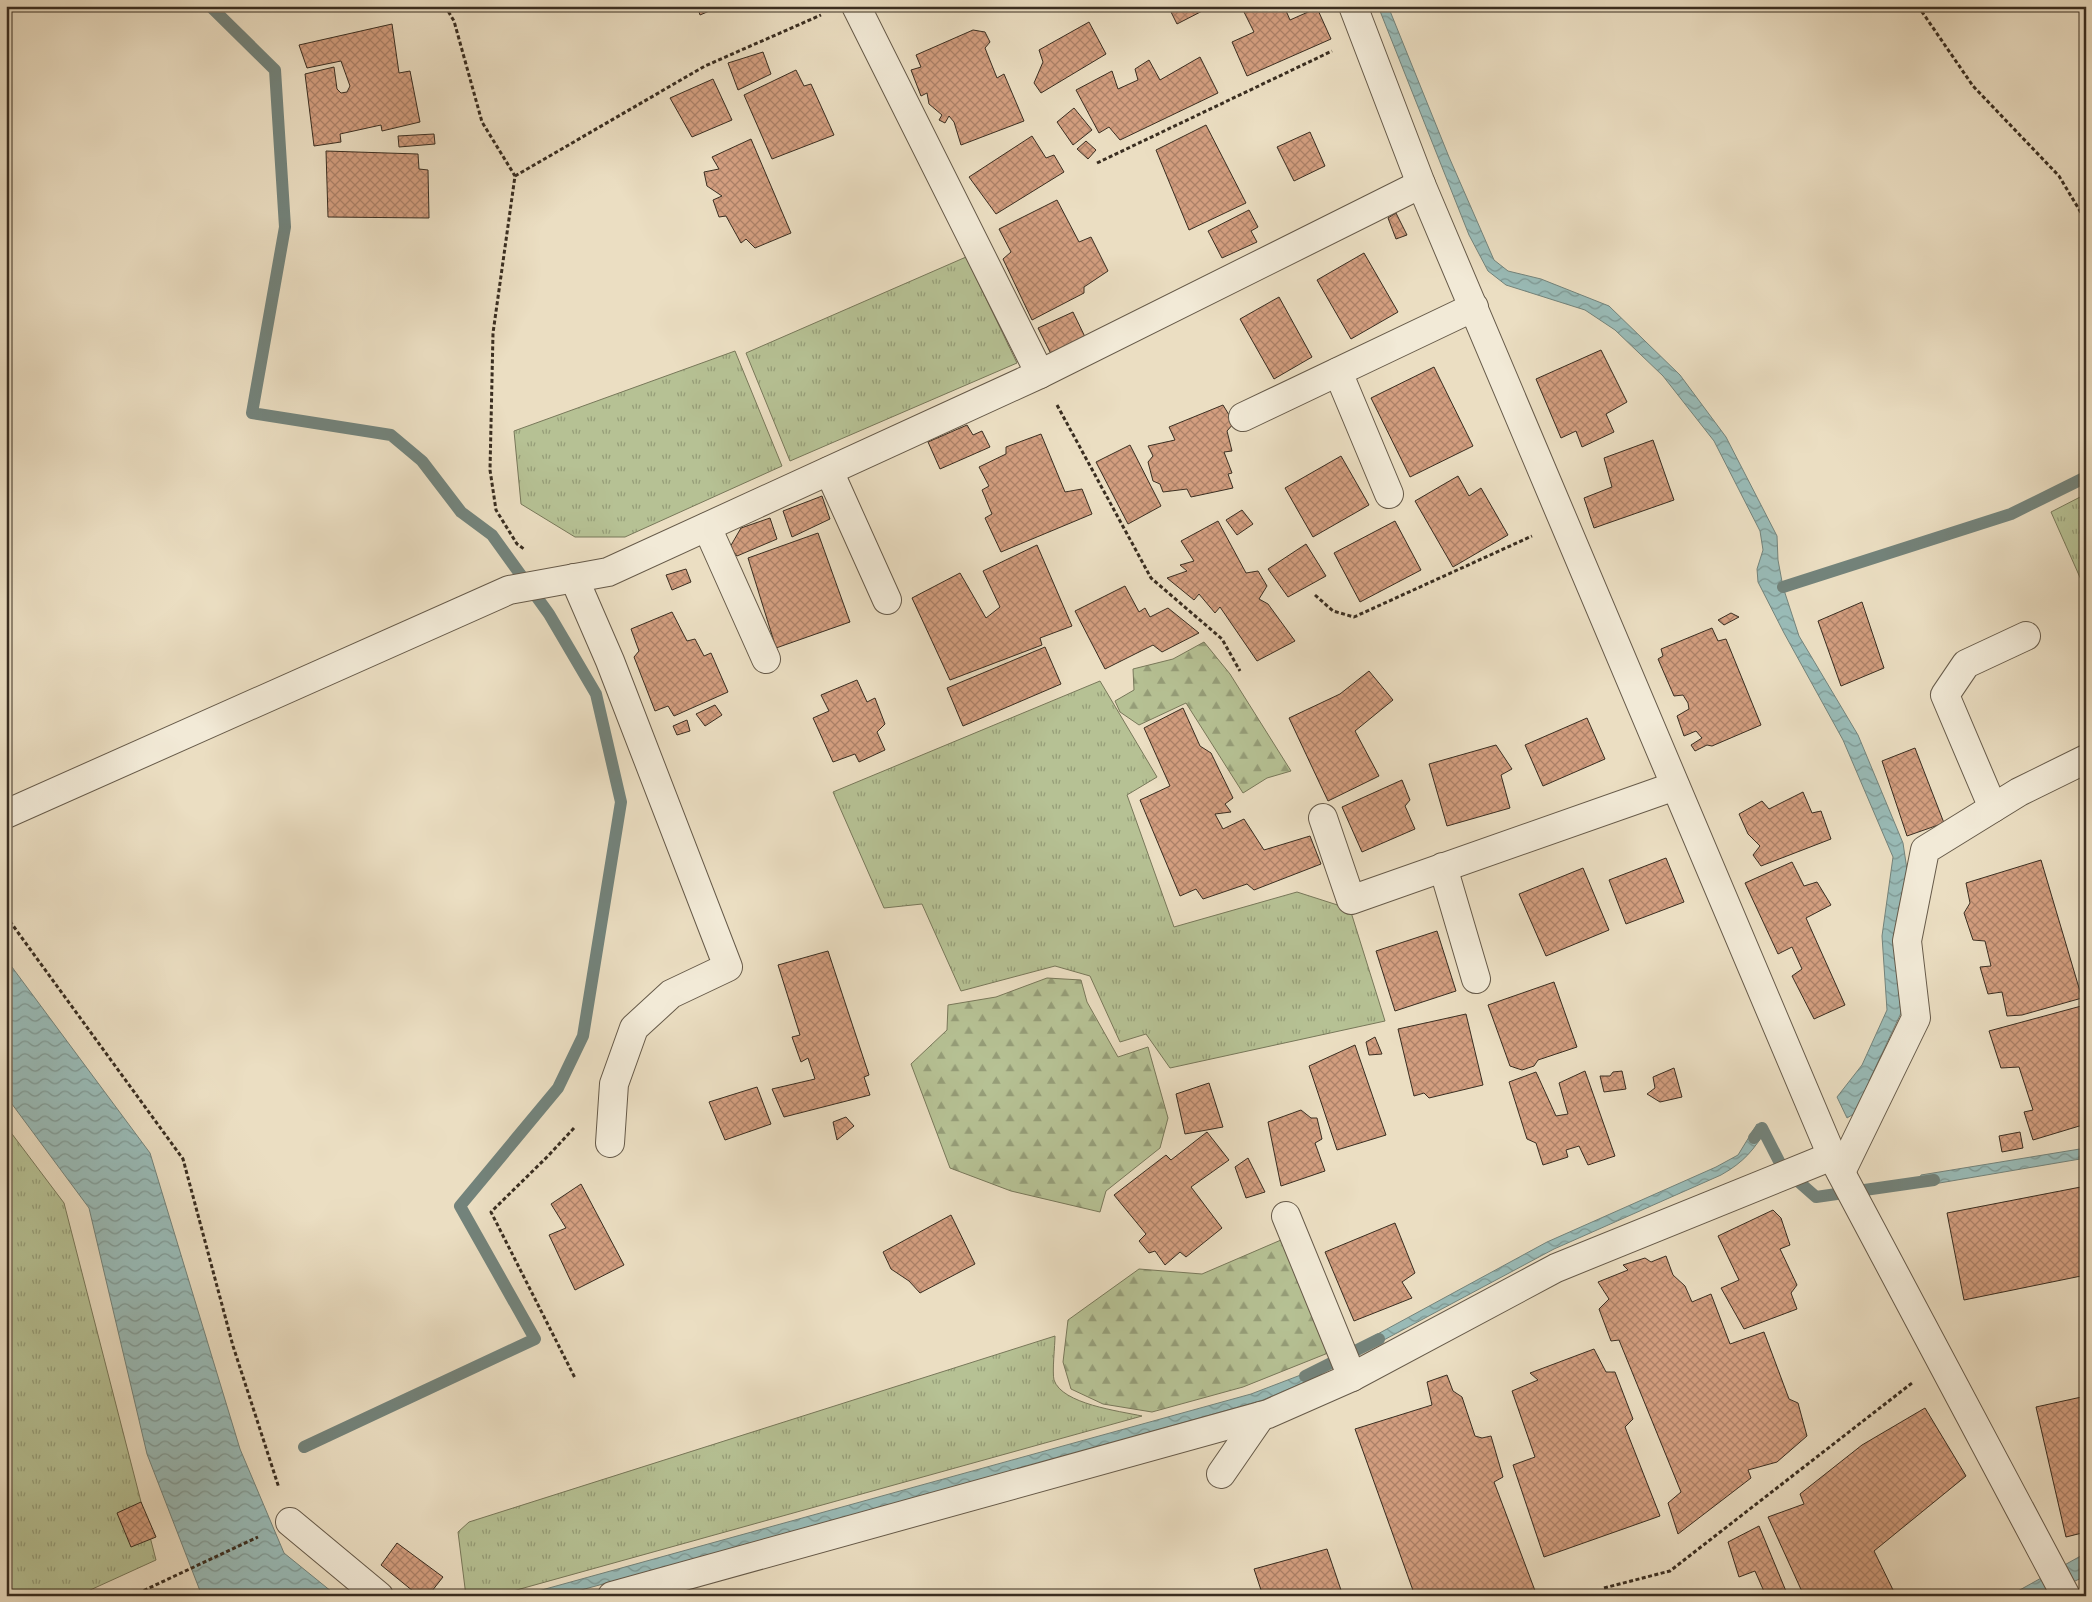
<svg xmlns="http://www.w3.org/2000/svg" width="2092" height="1602" font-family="'Old Standard TT',serif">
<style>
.grass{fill:url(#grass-tufts);stroke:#78785a}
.forest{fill:url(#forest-firs);stroke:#78785a}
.water{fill:url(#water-waves);stroke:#73837b}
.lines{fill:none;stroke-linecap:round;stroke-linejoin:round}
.stream{stroke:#73837b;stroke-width:12}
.building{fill:url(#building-cross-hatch);stroke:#3a2e21}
.minor-casing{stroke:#665a49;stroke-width:30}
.path{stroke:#3a2e21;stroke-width:3;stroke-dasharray:4 2.5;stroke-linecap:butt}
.minor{stroke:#f2ead7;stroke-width:28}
</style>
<defs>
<pattern id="grass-tufts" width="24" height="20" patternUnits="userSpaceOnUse" patternTransform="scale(1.25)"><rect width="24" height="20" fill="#b6c194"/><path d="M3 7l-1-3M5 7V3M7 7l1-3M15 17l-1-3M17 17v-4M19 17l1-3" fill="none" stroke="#959d78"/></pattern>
<pattern id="forest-firs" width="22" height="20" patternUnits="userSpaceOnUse" patternTransform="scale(1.25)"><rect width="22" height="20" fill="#b6c194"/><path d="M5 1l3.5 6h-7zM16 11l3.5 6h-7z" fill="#959d78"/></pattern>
<pattern id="water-waves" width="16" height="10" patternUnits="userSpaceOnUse" patternTransform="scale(1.25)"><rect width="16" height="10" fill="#99bbb7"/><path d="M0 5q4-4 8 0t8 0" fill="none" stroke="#7e9894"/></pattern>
<pattern id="building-cross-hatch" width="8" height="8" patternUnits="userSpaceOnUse" patternTransform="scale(1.25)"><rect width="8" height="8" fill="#d39e7f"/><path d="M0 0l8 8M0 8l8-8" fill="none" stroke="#ac8168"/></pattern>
</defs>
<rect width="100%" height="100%" fill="#ebdec2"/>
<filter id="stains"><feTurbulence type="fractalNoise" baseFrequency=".004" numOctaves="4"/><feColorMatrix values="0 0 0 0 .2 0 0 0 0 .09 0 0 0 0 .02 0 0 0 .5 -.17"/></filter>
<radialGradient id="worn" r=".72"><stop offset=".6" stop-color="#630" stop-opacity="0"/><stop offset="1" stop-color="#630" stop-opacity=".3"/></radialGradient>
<g class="grass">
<path d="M966 257 1017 363 790 461 746 353Z"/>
<path d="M735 351 782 466 625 537H575L521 504 514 431Z"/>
<path d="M2086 494V591L2051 512Z"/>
<path d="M1100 681 1157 777 1127 795 1174 927 1297 892 1350 909 1385 1021 1170 1068 1146 1034 1120 1042 1090 976 1055 966 961 991 922 904 884 908 833 792Z"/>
<path d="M6 1126 64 1203 156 1560 77 1596H6Z"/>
<path d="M1055 1336C1055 1345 1052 1372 1054 1380 1062 1404 1119 1411 1142 1416L495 1596H466L458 1532 469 1522Z"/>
</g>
<g class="forest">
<path d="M1204 642 1230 674 1291 771 1267 778 1243 793 1186 703 1139 725 1120 712 1115 701 1134 690 1133 669 1173 659Z"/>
<path d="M1047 978 1081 980 1087 1002 1118 1057 1148 1047 1168 1118 1160 1148 1106 1191 1100 1212 1011 1191 950 1168 911 1064 947 1030 948 1005 996 997Z"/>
<path d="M1281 1240 1333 1351 1243 1387 1152 1412 1103 1404 1071 1389 1063 1362 1068 1320 1139 1269 1202 1274Z"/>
</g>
<g class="water">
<path d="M1378 6H1388L1449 157 1494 260 1508 271 1541 279 1609 306 1680 375 1726 437 1777 536 1778 560 1783 587 1799 636 1858 735 1903 843 1909 883 1894 933 1901 1013 1870 1079 1867 1106 1847 1118 1837 1097 1862 1065 1887 1010 1882 936 1893 857 1843 740 1784 633 1758 582 1757 569 1763 550 1760 531 1714 441 1663 376 1615 330 1585 310 1506 285 1488 271 1469 235Z"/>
<path d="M6 959 150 1153 240 1449 284 1553 337 1596H202L147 1454 89 1208 6 1096Z"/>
<path d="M1757 1124 1767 1128C1754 1150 1744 1162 1721 1175L1554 1249 1367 1349 1363 1342 1547 1242 1716 1167 1738 1155Z"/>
<path d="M2086 1148V1158L1916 1187 1921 1175Z"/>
<path d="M1319 1368 1321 1375 1263 1400 879 1509 559 1596H520L1251 1394Z"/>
<path d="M2086 1553V1576L2042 1596H2009Z"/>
</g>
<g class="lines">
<g class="stream">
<path d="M210 6 275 70 285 227 252 413 391 435 422 461 461 512 492 535 549 614 596 694 621 802 583 1036 558 1088 460 1206 535 1339 304 1447"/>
<path d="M1783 587 2011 514 2086 477"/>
<path d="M1754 1138 1762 1128 1782 1167 1816 1197 1934 1180"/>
<path d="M1305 1376 1379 1339"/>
</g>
</g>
<g class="building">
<path d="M697 6H721L700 15Z"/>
<path d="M1168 6H1212L1177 24Z"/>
<path d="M1255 6H1284L1290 20 1317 8 1331 39 1247 76 1232 42 1254 32 1244 12Z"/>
<path d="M1089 22 1106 54 1041 93 1034 83 1043 62 1039 50Z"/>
<path d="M392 24 399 73 410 71 420 122 382 131 381 125 340 134 341 142 314 146 305 74 334 67 337 89 341 93 347 92 350 86 341 61 307 68 299 45Z"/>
<path d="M973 30 985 32 990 42 985 48 997 78 1004 74 1024 121 961 145 954 122 949 116 945 123 939 120 942 115 929 104 927 93 921 96 911 70 921 67 916 55Z"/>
<path d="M763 52 771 74 738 90 728 63Z"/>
<path d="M1200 57 1218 93 1120 140 1109 127 1099 133 1076 90 1112 71 1118 89 1138 80 1135 69 1149 60 1160 80Z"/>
<path d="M796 70 804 86 811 84 834 135 772 159 744 95Z"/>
<path d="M713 79 732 120 692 137 670 98Z"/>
<path d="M1074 108 1092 130 1073 145 1057 122Z"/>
<path d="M1206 125 1246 203 1189 230 1156 150Z"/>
<path d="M1310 132 1325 166 1294 181 1277 147Z"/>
<path d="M434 134 435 144 399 147 398 136Z"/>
<path d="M1032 136 1046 158 1054 155 1064 172 996 214 969 177Z"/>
<path d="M751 139 791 233 755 248 746 239 741 243 726 216 719 217 713 200 722 196 707 186 704 172 719 169 712 157Z"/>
<path d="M1086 141 1096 150 1088 159 1077 149Z"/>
<path d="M326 151 418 154 419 169 428 170 429 218 328 217Z"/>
<path d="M1057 200 1079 242 1091 237 1108 271 1084 287V293L1032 320 1003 259 1011 252 999 229Z"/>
<path d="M1249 210 1258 227 1251 231 1257 242 1222 258 1208 231Z"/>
<path d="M1396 213 1407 235 1396 239 1388 218Z"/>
<path d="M1364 253 1398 312 1351 339 1317 280Z"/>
<path d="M1279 297 1312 357 1274 379 1240 319Z"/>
<path d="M1073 312 1086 339 1052 356 1038 328Z"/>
<path d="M1601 350 1627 402 1606 414 1614 432 1582 447 1576 431 1561 438 1536 379Z"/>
<path d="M1434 367 1473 446 1410 477 1371 398Z"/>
<path d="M1223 405 1234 423 1227 431 1232 451 1224 452 1232 473 1228 474 1233 488 1191 497 1187 489 1163 492 1160 484 1153 481 1148 462 1153 456 1148 446 1175 440 1169 427Z"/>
<path d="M967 425 973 435 982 431 990 447 940 469 928 442Z"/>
<path d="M1041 434 1065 492 1082 489 1092 514 1001 552 985 518 992 514 982 490 989 486 979 467 1006 454V447Z"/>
<path d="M1653 440 1674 500 1594 528 1584 498 1612 487 1604 458Z"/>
<path d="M1130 445 1161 506 1128 524 1096 462Z"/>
<path d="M1341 456 1369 505 1313 537 1285 488Z"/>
<path d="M1458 476 1469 496 1481 488 1508 535 1453 567 1415 501Z"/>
<path d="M822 496 830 519 792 537 783 511Z"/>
<path d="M1242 510 1253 524 1237 535 1226 520Z"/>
<path d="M770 518 777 539 737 556 730 547 741 528Z"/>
<path d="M1218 521 1246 573 1258 571 1267 586 1259 599 1268 604 1295 641 1257 661 1220 607 1215 613 1199 594 1194 600 1167 578 1187 571 1180 565 1194 561 1181 541Z"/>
<path d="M1395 521 1421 570 1360 602 1334 553Z"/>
<path d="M818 533 850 622 776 648 748 558Z"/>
<path d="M1306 544 1326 576 1288 597 1268 569Z"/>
<path d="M1037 545 1072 626 1040 638 1042 645 950 680 912 598 960 573 986 618 1000 607 983 571Z"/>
<path d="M686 569 691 582 672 590 666 575Z"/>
<path d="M1125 586 1139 612 1145 608 1150 617 1168 608 1199 633 1162 652 1153 645 1105 669 1075 611Z"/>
<path d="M1862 602 1884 668 1841 686 1818 621Z"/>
<path d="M672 612 687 641 695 639 704 656 711 653 728 692 674 716 668 706 655 711 634 657 639 651 631 629Z"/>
<path d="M1731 613 1739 617 1724 625 1718 620Z"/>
<path d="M1712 628 1718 641 1726 639 1761 725 1712 746 1707 745 1695 751 1691 745 1702 738 1696 731 1684 736 1677 716 1689 709 1688 703 1683 695 1674 696 1658 659 1663 656 1661 649Z"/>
<path d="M1045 647 1061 684 963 726 947 688Z"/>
<path d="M1369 671 1393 700 1355 731 1379 776 1328 801 1289 718 1340 694Z"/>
<path d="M857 680 867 702 875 698 885 724 877 732 885 750 859 762 855 754 833 762 813 718 829 711 821 695Z"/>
<path d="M715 705 722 715 705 726 696 714Z"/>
<path d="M1183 708 1200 746 1211 753 1233 798 1225 804 1231 812 1215 814 1223 829 1244 819 1264 850 1310 836 1321 864 1254 890 1247 884 1203 899 1196 889 1180 896 1140 800 1170 786 1144 728Z"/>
<path d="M1587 718 1605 759 1543 786 1525 745Z"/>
<path d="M687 720 690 731 677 735 673 726Z"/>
<path d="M1496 745 1512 769 1501 775 1510 808 1447 826 1429 764Z"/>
<path d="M1915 748 1944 823 1907 836 1882 761Z"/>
<path d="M1402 780 1410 800 1405 806 1415 829 1362 852 1342 807Z"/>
<path d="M1803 792 1812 813 1821 811 1831 839 1761 866 1753 855 1760 846 1748 834 1739 814 1762 801 1769 809Z"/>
<path d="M1666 858 1684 902 1626 924 1609 880Z"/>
<path d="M2041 860 2082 998 2022 1015 2007 1016 2002 992 1988 994 1980 967 1991 966 1985 941 1973 940 1964 913 1970 903 1966 883Z"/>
<path d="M1792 862 1804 886 1817 882 1831 905 1806 918 1845 1005 1814 1019 1792 976 1802 969 1792 947 1778 954 1745 883Z"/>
<path d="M1583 868 1609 930 1546 956 1519 894Z"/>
<path d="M1437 931 1456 991 1395 1011 1376 951Z"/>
<path d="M828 951 869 1075 864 1077 870 1095 784 1117 772 1089 815 1079 808 1058 801 1062 792 1037 800 1035 778 965Z"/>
<path d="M1554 982 1577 1047 1538 1060 1534 1066 1522 1070 1510 1066 1488 1005Z"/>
<path d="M2085 1005 2086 1124 2033 1140 2024 1112 2033 1110 2019 1067 2001 1068 1989 1031Z"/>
<path d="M1466 1014 1483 1085 1429 1098 1424 1093 1414 1096 1398 1029Z"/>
<path d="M1375 1037 1382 1054 1369 1055 1366 1042Z"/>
<path d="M1355 1045 1386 1135 1337 1150 1309 1066Z"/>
<path d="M1674 1068 1682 1097 1660 1102 1647 1094 1655 1088 1653 1077Z"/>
<path d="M1585 1071 1615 1156 1588 1165 1579 1146 1566 1150 1568 1157 1543 1165 1536 1143 1527 1139 1509 1082 1536 1072 1556 1116 1568 1114 1559 1083Z"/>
<path d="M1622 1071 1626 1089 1604 1092 1600 1076H1610L1613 1072Z"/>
<path d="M1209 1083 1223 1127 1185 1134 1176 1094Z"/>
<path d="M757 1087 771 1124 725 1140 709 1102Z"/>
<path d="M1301 1110 1311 1118H1317L1322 1139 1315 1143 1325 1171 1281 1186 1268 1122Z"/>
<path d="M846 1117 854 1126 837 1140 833 1122Z"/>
<path d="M1207 1132 1229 1160 1191 1187 1222 1228 1186 1257 1180 1252 1165 1265 1155 1251 1149 1253 1139 1241 1146 1234 1114 1195 1166 1155 1171 1160Z"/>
<path d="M2020 1132 2023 1148 2002 1152 1999 1136Z"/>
<path d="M1248 1158 1265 1192 1246 1198 1235 1167Z"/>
<path d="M581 1184 624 1265 575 1290 549 1235 566 1228 551 1204Z"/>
<path d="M2086 1186V1275L1964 1300 1947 1213Z"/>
<path d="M1773 1210 1781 1218 1790 1245 1780 1249 1797 1285 1791 1293 1797 1309 1744 1329 1721 1288 1739 1280 1718 1236Z"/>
<path d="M951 1215 975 1264 920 1293 909 1281 891 1269 883 1252Z"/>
<path d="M1395 1223 1415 1273 1402 1282 1412 1298 1354 1321 1325 1252Z"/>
<path d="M1666 1256 1673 1275 1685 1286 1692 1302 1711 1294 1730 1344 1764 1332 1789 1399 1798 1403 1807 1436 1777 1462 1748 1470 1751 1478 1678 1534 1668 1503 1681 1492 1619 1340 1611 1341 1599 1309 1609 1299 1598 1282 1628 1270 1623 1265 1645 1258 1651 1262Z"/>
<path d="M1594 1349 1606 1372H1615L1633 1419 1625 1427 1660 1516 1544 1557 1513 1465 1535 1457 1512 1391 1538 1380 1530 1373Z"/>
<path d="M1447 1375 1453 1391 1462 1397 1475 1436 1482 1438 1491 1436 1503 1477 1494 1482 1537 1596H1415L1355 1429 1432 1405 1427 1382Z"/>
<path d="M2086 1396V1532L2066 1537 2036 1407Z"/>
<path d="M1925 1408 1966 1476 1874 1551 1896 1596H1804L1768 1517 1804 1504 1800 1494 1862 1445Z"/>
<path d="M141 1502 156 1537 131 1547 117 1513Z"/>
<path d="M1759 1526 1788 1596H1766L1755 1571 1739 1577 1728 1542Z"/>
<path d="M397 1543 443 1577 428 1596H419L381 1565Z"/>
<path d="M1327 1549 1343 1596H1263L1254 1569Z"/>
</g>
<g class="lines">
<g class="minor-casing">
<g id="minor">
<path d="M856 6 1040 374"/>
<path d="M1353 6 1421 184 1832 1156 2066 1596"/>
<path d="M1338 372 1389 494"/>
<path d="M1243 417 1474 307"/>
<path d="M829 471 887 600"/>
<path d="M707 527 766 659"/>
<path d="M574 578 610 661 728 967 671 994 634 1028 614 1084 610 1143"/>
<path d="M1993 808 1945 695 1966 664 2026 636"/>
<path d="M6 814 509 590 608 572 1040 374 1421 184"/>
<path d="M1323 818 1351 900 1675 786"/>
<path d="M1443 867 1476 979"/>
<path d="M1841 1172 1916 1018 1907 941 1925 850 2019 792 2086 759"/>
<path d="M1286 1216 1352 1377"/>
<path d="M1221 1474 1261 1416"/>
<path d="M290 1522 379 1596"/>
<path d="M612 1596 1268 1414 1352 1377 1556 1268 1832 1156"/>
</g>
</g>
<g class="path">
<path d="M445 6 454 21 482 122 515 176 493 333 490 470 496 510 517 544 524 549"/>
<path d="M1918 6 1973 86 2059 176 2086 221"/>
<path d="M1097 163 1332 51"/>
<path d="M515 176 705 66 821 15"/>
<path d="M1057 405 1151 578 1222 639 1240 671"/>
<path d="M1315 595 1333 611 1354 617 1532 536"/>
<path d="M6 916 183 1159 233 1346 279 1488"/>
<path d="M574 1128 548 1156 491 1212 575 1378"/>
<path d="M1604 1588 1670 1571 1912 1383"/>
<path d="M132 1596 258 1537"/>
</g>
<use href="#minor" class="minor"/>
</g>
<rect width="2092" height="1602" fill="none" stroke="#ebdec2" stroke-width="25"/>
<rect x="8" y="8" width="2077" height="1587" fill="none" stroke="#3a2e21" stroke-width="2.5"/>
<rect x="12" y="12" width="2067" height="1577" fill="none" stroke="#3a2e21"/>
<rect width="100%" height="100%" filter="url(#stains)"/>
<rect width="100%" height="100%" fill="url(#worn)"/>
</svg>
